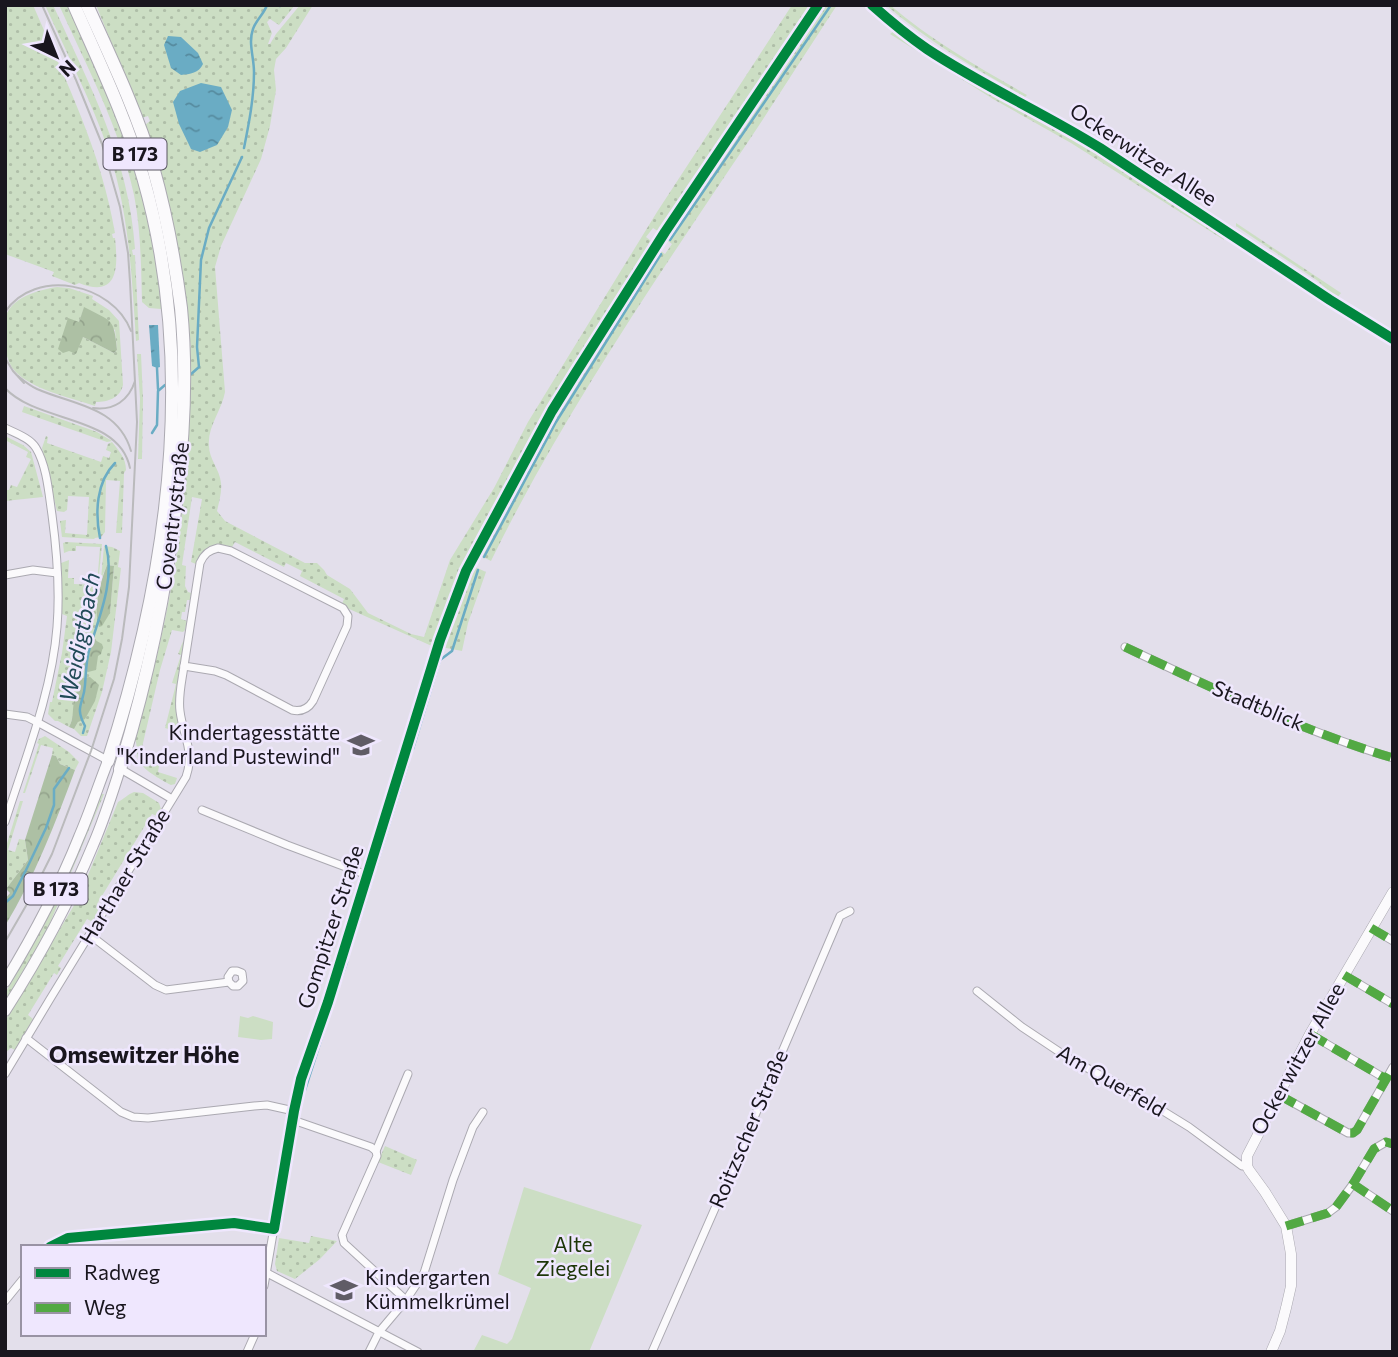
<svg xmlns="http://www.w3.org/2000/svg" width="1398" height="1357" viewBox="0 0 1398 1357" font-family="Commissioner,sans-serif">
<style>
.grass{fill:url(#grass-dots);fill-rule:evenodd}
.forest{fill:url(#forest-crowns)}
.garden{fill:#ccdec4}
.water{fill:url(#water-ripples)}
.lines{fill:none;stroke-linecap:round;stroke-linejoin:round}
.stream{stroke:#6aacc4;stroke-width:2.5}
.street-casing{stroke:#aba9b1;stroke-width:9}
.secondary-casing{stroke:#aba9b1;stroke-width:11}
.primary-casing{stroke:#aba9b1;stroke-width:12}
.highway-casing{stroke:#aba9b1;stroke-width:14}
.street{stroke:#fbfafc;stroke-width:7}
.secondary{stroke:#fbfafc;stroke-width:10}
.primary{stroke:#fbfafc;stroke-width:10}
.highway{stroke:#fbfafc;stroke-width:12}
.tram{stroke:#bababc;stroke-width:2}
.quiet{stroke:#52a943;stroke-width:9;stroke-dasharray:18 9;stroke-linecap:butt}
.cycleway-casing{stroke:#efe7fe;stroke-width:15}
.cycleway{stroke:#00873e;stroke-width:10}
.labels{text-anchor:middle;stroke-width:5;stroke-linejoin:round;paint-order:stroke}
.shield{fill:#efe7fe;stroke:#595561;stroke-width:2}
.shield-label{font-size:19px;font-weight:bold;fill:#19161e}
.street-label{font-size:21px;fill:#19161e;stroke:#efe7fe}
.poi-label{font-size:21px;fill:#19161e;stroke:#efe7fe;text-anchor:end}
.park-label{font-size:21px;fill:#1d3608;stroke:#efe7fe}
.water-label{font-size:23px;font-style:italic;fill:#214a57;stroke:#efe7fe}
.neighbourhood-label{font-size:23px;font-weight:bold;fill:#19161e;stroke:#efe7fe}
</style>
<defs>
<pattern id="grass-dots" width="8" height="8" patternUnits="userSpaceOnUse" patternTransform="scale(1.75)"><rect width="8" height="8" fill="#ccdec4"/><path d="M2 2h.1M6 6h.1" fill="none" stroke="#afbea8" stroke-width="1.8" stroke-linecap="round"/></pattern>
<pattern id="forest-crowns" width="20" height="18" patternUnits="userSpaceOnUse" patternTransform="scale(1.75)"><rect width="20" height="18" fill="#adc0a4"/><path d="M2 6a3 3 0 1 1 6 0M12 15a3 3 0 1 1 6 0" fill="none" stroke="#94a48d"/></pattern>
<pattern id="water-ripples" width="26" height="14" patternUnits="userSpaceOnUse" patternTransform="scale(1.75)"><rect width="26" height="14" fill="#6aacc4"/><path d="M2 4q2-2 4 0t4 0M15 11q2-2 4 0t4 0" fill="none" stroke="#568b9f"/></pattern>
</defs>
<rect width="100%" height="100%" fill="#e3dfeb"/>
<g class="grass">
<path d="M5,5h28c33,77 68,145 82,228l-3,1 1,4h2c3,28 4,61 -36,45l-4,2 -23,-9 2,-4 -49,-18z"/>
<path d="M45,5h8c37,81 76,153 82,244l-3,1 1,5h2l4,85 -3,1c-4,-64 -7,-128 -27,-189 -17,-50 -42,-98 -64,-147z"/>
<path d="M59,5h10l54,126 28,92 12,84 -2,2 -12,-1 -7,-6c-1,-35 -1,-72 -8,-107 -14,-67 -47,-128 -75,-190z"/>
<path d="M96,5h199l-16,20 -9,-6 -3,3 5,11 -4,11h2l6,-10 24,-29h13l-27,43 -10,11 -2,11 2,20 -6,36 -9,33 -40,87 -6,21 10,125c-3,18 -18,35 -16,54 0,13 11,24 12,37 1,9 -2,19 -4,28l8,10 80,42h12l7,7 3,5 23,14 18,24 43,21 13,3 26,-77 44,-72 34,-66 129,-210 135,-207h23l-154,228 -8,-5 -7,9 9,7 -105,166 -81,143 -7,15 -28,79 -87,-39 -5,-4 2,-5 -44,-23 2,-5 -16,-8 -2,4 -49,-25 -3,5c-17,-5 -30,-1 -36,17l-5,-2 11,-63 -10,-2 -10,68 4,1 -1,20 3,6 3,1 -1,7h-3l-2,12h-3l-1,7 6,2 -2,9 -2,2 -11,-2 -12,40 -20,86 20,4 -2,12 19,6 -2,6 -4,1c-8,-4 -28,-15 -32,-24 -3,-7 -1,-14 -4,-22 23,-80 42,-163 49,-246 4,-48 3,-97 3,-145l4,-1 -2,-11h-3l-41,-211 5,-4 -2,-5 -6,2z"/>
<path d="M821,5h16c-36,55 -71,111 -108,165 -85,127 -171,254 -238,391l-14,-7 78,-142 103,-163 7,5 7,-10 -7,-5 152,-227 2,2 2,-3 -2,-3z"/>
<path d="M886,5h4c42,36 90,63 137,90l-2,2c-48,-28 -97,-55 -139,-92z"/>
<path d="M894,31l180,106 150,97v6l-153,-97 -78,-44 -103,-65z"/>
<path d="M1236,223l105,70 -4,5 -4,-2 -15,-15 -82,-55z"/>
<path d="M57,287l12,1 24,8 -1,3 17,11 10,11 4,64c-3,13 -15,17 -27,17l-1,4c-23,-8 -57,-15 -76,-31 -10,-8 -14,-21 -14,-34 0,-7 -1,-14 0,-21 4,-23 34,-30 52,-33zM84,308l31,22 2,20 -3,3 -31,-16 -14,14z"/>
<path d="M137,354h4l2,45 -1,60h-4l2,-60z"/>
<path d="M24,406l73,26 15,9 -5,1 -85,-30z"/>
<path d="M5,436l18,9 8,7 12,45 -38,4v-11h4l2,-5 6,2 14,-28 -5,-2 2,-5 -23,-12z"/>
<path d="M46,436l2,1 -1,6 54,19 2,-6 6,2 2,-6 -5,-2 2,-6 4,-2c7,9 14,16 14,28l-2,3 -2,60h-6l4,-52 -14,-1 -1,52 -4,5 -6,1 -1,1 -32,-2 -2,-16 6,-1 -1,13 22,2 2,-38 -21,-1 -1,14 -3,2 -7,-1 -15,-63z"/>
<path d="M66,542l36,2 -4,41 3,1 -1,7 10,20 4,-47 -7,-1 -6,14 3,-33 8,1 8,4 -2,16 3,1 -10,84 -9,40 -15,44h-6l-7,-7 4,-7v-30c-5,12 -3,24 -9,35l-11,-6h-3l-7,-7 2,-12h2l10,-49 5,-37 -5,-2 -1,-51 8,-3 -1,18h6v6l23,1 3,-38 -24,-1v5h-7l-5,2 -1,-10z"/>
<path d="M471,565l15,7 -18,51 -6,28 -21,-4z"/>
<path d="M184,639c-4,30 -11,59 -5,89l-3,3 -11,-3 11,-44 -4,-1 9,-28 -3,-1z"/>
<path d="M45,736l24,16 10,10 -4,8 -15,-6 -4,-8 -4,-1 1,-7 -12,-3 -16,48h-2l16,-49 -2,-1 2,-4z"/>
<path d="M134,792l9,1 16,10 2,6 -4,7 -5,-2 -55,90 4,4 -8,14 -6,-3 -29,47 3,2 -4,7 -3,-2 -26,42 5,4 -18,31 -4,-2 -6,5v-9l2,-3 -2,-1v-19l74,-124 39,-95c6,-3 10,-8 16,-10z"/>
<path d="M101,794h3l-57,136 -42,73v-10l21,-36 32,-62z"/>
<path d="M20,801h3l-15,49 7,2 4,-13 6,1 3,20 -22,29 -1,-39z"/>
<path d="M385,1146l32,14 -6,15 -33,-13z"/>
<path d="M311,1236l26,5 -17,18 -25,20 -18,-8 -2,-7 4,-26 30,5z"/>
</g>
<g class="forest">
<path d="M84,307c28,15 30,10 33,43l-3,3 -31,-16 -7,17 -7,-3 -6,2 -5,-4 10,-31 11,4z"/>
<path d="M107,565l7,1 -4,47 -8,13 -3,1c-6,-18 1,-44 8,-62z"/>
<path d="M95,640l7,4 1,3 -2,7 -3,2 -2,14 -8,2 -7,-5 9,-26z"/>
<path d="M90,677l9,8 -4,16 -10,18 -7,3 -4,7 -5,-2c5,-9 3,-15 5,-25 2,-8 4,-16 7,-24z"/>
<path d="M52,755l4,1 4,8 15,6c-20,54 -40,106 -70,156v-27l5,-6 -4,-4 22,-29 -3,-20z"/>
</g>
<g class="garden">
<path d="M240,1016l8,2 5,-2 20,6 -1,17 -11,1 -23,-3z"/>
<path d="M524,1187l118,38 -53,127h-116l9,-17 25,9 5,-5 19,-51 -33,-14z"/>
</g>
<g class="water">
<path d="M168,36l13,1 17,16 5,11c-4,9 -13,10 -22,11l-10,-7 -7,-23z"/>
<path d="M201,83l20,4 11,23 -4,17 -11,18 -17,7 -9,-3 -12,-25 -6,-22 7,-11z"/>
<path d="M149,325h9l2,42 -3,1 -5,-2z"/>
</g>
<g class="lines">
<g class="stream">
<path d="M275,5l5,1 1,-1"/>
<path d="M244,148c5,-25 10,-50 10,-76 0,-15 -6,-29 -1,-43 3,-9 11,-15 14,-24"/>
<path d="M670,240l161,-235"/>
<path d="M157,368l1,21"/>
<path d="M190,375l9,-8 -2,-20 4,-87 8,-32 33,-71"/>
<path d="M152,433l5,-8 1,-34 7,-6"/>
<path d="M100,538c-5,-25 -4,-56 15,-75"/>
<path d="M484,557l72,-135 105,-168"/>
<path d="M83,733l2,-7c-11,-20 -1,-22 0,-41 1,-13 1,-26 5,-38 10,-32 25,-68 16,-101"/>
<path d="M413,749l27,-89 12,-9 26,-81"/>
<path d="M376,867l32,-103"/>
<path d="M5,903l8,-7 14,-28 19,-40 8,-23v-16l15,-21"/>
<path d="M362,912l12,-39"/>
<path d="M348,956l12,-38"/>
<path d="M334,1000l13,-38"/>
<path d="M305,1090l27,-84"/>
</g>
<g class="street-casing">
<g id="street">
<path d="M5,428c10,5 25,10 31,20 11,18 13,47 16,67 5,37 8,75 5,112 -5,65 -32,132 -52,195"/>
<path d="M218,548l13,3 112,57 5,8 -1,10 -34,75c-5,8 -12,11 -21,9l-66,-35 -11,-4 -31,-5 16,-103c4,-9 9,-13 18,-15z"/>
<path d="M5,575l28,-5 24,3"/>
<path d="M1125,647c87,41 175,83 268,111"/>
<path d="M5,714l22,3 10,5 72,39"/>
<path d="M119,768l53,31"/>
<path d="M202,810l85,35 80,30"/>
<path d="M1371,928l22,13"/>
<path d="M90,935l65,50 11,5 63,-8 4,4h5l5,-5 -1,-8 -5,-2h-5l-4,6 1,5"/>
<path d="M1344,975l49,29"/>
<path d="M977,991l45,36 48,32 59,31 60,37 53,39h5"/>
<path d="M1310,1034l76,45"/>
<path d="M26,1038l95,74 12,5 15,1 106,-12 13,-1 27,6"/>
<path d="M5,1074l45,-75 136,-222c9,-26 -3,-41 -6,-66 -2,-15 2,-30 4,-45"/>
<path d="M1279,1095l69,38h5l4,-3 36,-63"/>
<path d="M293,1120l78,27 5,4 1,5 -35,79 2,8 62,57"/>
<path d="M376,1151l32,-77"/>
<path d="M1353,1184l21,-35 12,-7 7,2"/>
<path d="M1286,1226l42,-13 8,-6 17,-23 40,27"/>
<path d="M50,1247l18,-9 166,-15 40,6"/>
<path d="M267,1273l151,79"/>
<path d="M264,1286l30,-175 7,-32 27,-77 112,-362"/>
<path d="M5,1301l18,-22"/>
<path d="M247,1352l8,-18"/>
<path d="M369,1352l10,-20 27,-32 18,-27 29,-93 20,-53 10,-15"/>
<path d="M652,1352l78,-178 110,-258 10,-5"/>
</g>
</g>
<g class="secondary-casing">
<g id="secondary">
<path d="M872,5c18,16 36,31 55,44 56,37 117,64 173,99l230,152 63,39"/>
<path d="M1271,1352l9,-21 6,-23 5,-22v-32l-5,-28 -21,-34 -16,-22 -2,-4v-10l63,-122 83,-142"/>
</g>
</g>
<g class="primary-casing">
<g id="primary">
<path d="M5,982c28,-46 54,-95 74,-145 11,-25 19,-51 29,-76"/>
<path d="M5,1011c34,-53 64,-108 88,-166 11,-25 19,-51 27,-76"/>
</g>
</g>
<g class="highway-casing">
<g id="highway">
<path d="M74,5c25,57 52,113 69,172 55,191 25,398 -35,584"/>
<path d="M87,5c24,53 50,107 66,162 13,46 22,94 28,141 6,61 3,125 -4,186 -10,94 -29,184 -57,275"/>
</g>
</g>
<use href="#street" class="street"/>
<use href="#secondary" class="secondary"/>
<use href="#primary" class="primary"/>
<use href="#highway" class="highway"/>
<g class="tram">
<path d="M5,312c30,-45 108,-29 126,19"/>
<path d="M5,358l8,13 11,12"/>
<path d="M18,376c6,5 12,10 19,13 36,16 81,17 94,62"/>
<path d="M5,388c33,36 114,26 125,80"/>
<path d="M93,408c21,3 36,-8 42,-27"/>
<path d="M5,942l22,-38 25,-50 39,-103 23,-72 8,-40 7,-52 8,-165 -7,-140 -2,-29 -8,-46 -18,-63 -26,-64 -34,-75"/>
</g>
<g class="quiet">
<path d="M1125,647c87,41 175,83 268,111"/>
<path d="M1371,928l22,13"/>
<path d="M1344,975l49,29"/>
<path d="M1310,1034l76,45"/>
<path d="M1279,1095l69,38h5l4,-3 36,-63"/>
<path d="M1353,1184l21,-35 12,-7 7,2"/>
<path d="M1286,1226l42,-13 8,-6 17,-23 40,27"/>
</g>
<g class="cycleway-casing">
<g id="cycleway">
<path d="M872,5c18,16 36,31 55,44 56,37 117,64 173,99l230,152 63,39"/>
<path d="M50,1247l18,-9 166,-15 40,6 20,-118 7,-32 27,-77 112,-362 26,-69 86,-160 23,-37 90,-142 153,-227"/>
</g>
</g>
<use href="#cycleway" class="cycleway"/>
</g>
<defs>
<g id="school-bare" transform="scale(2.1)"><path d="M0-5L7-2L0 1L-7-2ZM-4 1L0 2.5L4 1V4Q0 6-4 4Z" fill="#605c66" stroke="#efe7fe" stroke-width="2.5" paint-order="stroke"/></g>
</defs>
<g fill-rule="evenodd">
<use href="#school-bare" x="361" y="745"/>
<use href="#school-bare" x="344" y="1290"/>
</g>
<g class="labels">
<g class="shield">
<rect x="103.5" y="138.5" width="63" height="31" rx="5"/>
<rect x="24.5" y="873.5" width="63" height="31" rx="5"/>
</g>
<g class="shield-label">
<text x="135" y="161">B 173</text>
<text x="56" y="896">B 173</text>
</g>
<g class="street-label">
<text transform="translate(1143 155) rotate(33)" y="7">Ockerwitzer Allee</text>
<text transform="translate(173 516) rotate(-83)" y="7">Coventrystraße</text>
<text transform="translate(1258 706) rotate(23)" y="7">Stadtblick</text>
<text transform="translate(125 877) rotate(-59)" y="7">Harthaer Straße</text>
<text transform="translate(331 927) rotate(-72)" y="7">Gompitzer Straße</text>
<text transform="translate(1298 1059) rotate(-61)" y="7">Ockerwitzer Allee</text>
<text transform="translate(1111 1081) rotate(30)" y="7">Am Querfeld</text>
<text transform="translate(749 1129) rotate(-67)" y="7">Roitzscher Straße</text>
</g>
<g class="poi-label">
<text x="340" y="740">Kindertagesstätte<tspan x="340" dy="24">"Kinderland Pustewind"</tspan></text>
<text x="365" y="1285" text-anchor="start">Kindergarten<tspan x="365" dy="24">Kümmelkrümel</tspan></text>
</g>
<g class="park-label">
<text x="573" y="1252">Alte<tspan x="573" dy="24">Ziegelei</tspan></text>
</g>
<g class="water-label">
<text transform="translate(80 637) rotate(-79)" y="8">Weidigtbach</text>
</g>
<g class="neighbourhood-label">
<text x="144" y="1063">Omsewitzer Höhe</text>
</g>
</g>
<rect width="1398" height="1357" fill="none" stroke="#19161e" stroke-width="14"/>
<rect x="21" y="1245" width="245" height="91" fill="#efe7fe" stroke="#9993a4" stroke-width="2"/>
<rect x="35" y="1268" width="35" height="10" fill="#00873e" stroke="#9993a4" stroke-width="2"/>
<text x="84" y="1280" font-size="21" fill="#19161e">Radweg</text>
<rect x="35" y="1303" width="35" height="10" fill="#52a943" stroke="#9993a4" stroke-width="2"/>
<text x="84" y="1315" font-size="21" fill="#19161e">Weg</text>
<g transform="translate(56 56) rotate(137)" stroke="#efe7fe" stroke-width="5" paint-order="stroke">
<path d="M0-5L12 26L0 18L-12 26Z" fill="#19161e"/>
<text y="-10" font-size="19" font-weight="bold" text-anchor="middle" fill="#19161e">N</text>
</g>
</svg>
